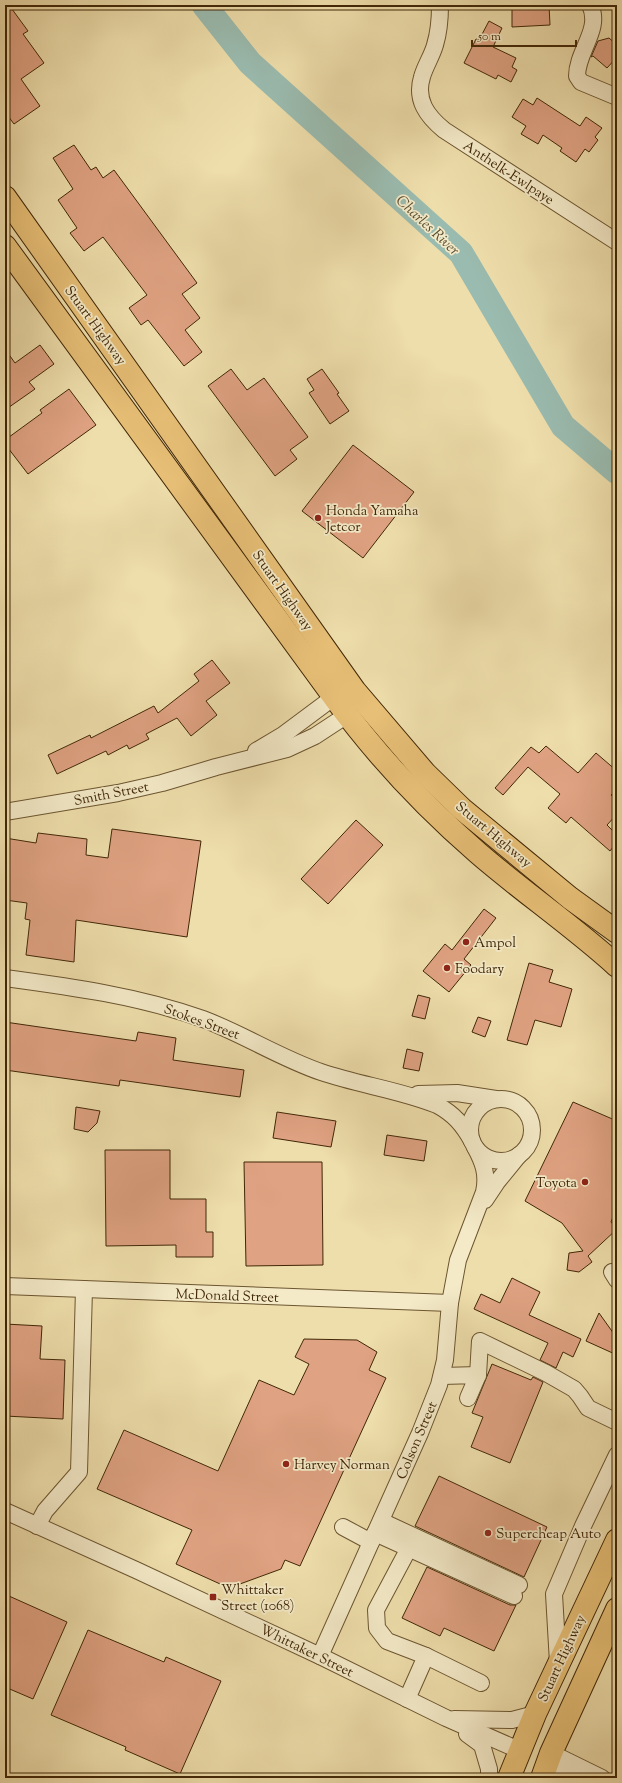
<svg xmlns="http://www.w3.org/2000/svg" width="622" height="1783" viewBox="0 0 622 1783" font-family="'Sorts Mill Goudy',serif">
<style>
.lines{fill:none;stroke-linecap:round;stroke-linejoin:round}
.river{stroke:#9abbaf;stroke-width:25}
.building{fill:#dfa282;stroke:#412707}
.minor-casing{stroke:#6c5530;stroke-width:18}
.highway-casing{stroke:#412707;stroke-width:24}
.minor{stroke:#f4eac8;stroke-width:16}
.highway{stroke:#e7bf76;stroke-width:22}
.poi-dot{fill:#8f2418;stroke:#f4eac8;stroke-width:1.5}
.labels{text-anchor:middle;stroke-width:3.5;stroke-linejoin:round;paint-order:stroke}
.street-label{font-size:14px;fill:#412707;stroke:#f4eac8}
.poi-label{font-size:14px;fill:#412707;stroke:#f4eac8;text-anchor:start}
.water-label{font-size:15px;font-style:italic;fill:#574c31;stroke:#f4eac8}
</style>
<rect width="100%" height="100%" fill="#eedeab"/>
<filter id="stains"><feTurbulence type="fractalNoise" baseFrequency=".005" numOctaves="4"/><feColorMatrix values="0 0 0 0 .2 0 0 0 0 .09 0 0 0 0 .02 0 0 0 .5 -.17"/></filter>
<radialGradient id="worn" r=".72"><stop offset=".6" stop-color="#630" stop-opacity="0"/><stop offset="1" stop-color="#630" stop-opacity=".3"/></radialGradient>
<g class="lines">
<path class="river" d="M204,5l46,58 211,190 102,173 54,46"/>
</g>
<g class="building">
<path d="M5,5h4l19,26 -5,3 21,29 -23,16 19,27 -26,18 -9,-12z"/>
<path d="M519,5h30l1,20 -38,2v-20h7z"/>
<path d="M489,21l13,7 -9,19 23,11 -4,9 5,3 -6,12 -13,-7 -2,4 -32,-16 12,-24 3,1z"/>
<path d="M609,38l8,7v12l-10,11 -14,-12 -2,1 7,-16z"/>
<path d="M537,98l43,28 6,-9 16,11 -7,9 3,3 -9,12 -4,-3 -9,13 -16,-11 2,-3 -19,-13 -5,9 -17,-10 5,-8 -14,-9 11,-18 10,6z"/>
<path d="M74,145l17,25 5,-3 7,11 11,-8 83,113 -15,11 18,24 -15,12 17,22 -18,14 -36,-46 -7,5 -12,-17 18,-13 -44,-58 -19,14 -14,-18 7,-5 -19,-28 15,-11 -20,-31z"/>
<path d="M40,345l14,19 -25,18 6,7 -30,21v-61l10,14z"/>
<path d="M231,369l16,21 17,-12 44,59 -18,13 7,9 -22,17 -67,-90z"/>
<path d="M322,369l17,24 -2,1 12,17 -19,13 -21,-31 5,-3 -7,-11z"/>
<path d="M69,389l27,36 -68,49 -23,-30v-4l37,-27 -2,-3z"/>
<path d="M353,445l61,47 -51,66 -61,-47z"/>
<path d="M212,660l18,23 -24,18 11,14 -26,21 -14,-18 -31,16 3,5 -20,10 -2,-4 -19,10 -2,-4 -49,23 -9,-19 42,-20 1,3 63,-32 4,7 41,-32 -5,-7z"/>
<path d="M546,746l32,27 18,-20 21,18v18l-6,6 6,5v14l-10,11 10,10v7l-7,9 -39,-34 -5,6 -18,-15 12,-14 -32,-27 -25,28 -8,-7 36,-41 8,6z"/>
<path d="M356,820l27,25 -55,59 -27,-25z"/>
<path d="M112,829l89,12 -14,96 -111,-17 -2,42 -48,-7 4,-35 -5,-1 2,-16 -22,-3v-62l31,5 2,-10 49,6 -1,16 22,3z"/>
<path d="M484,909l12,9 -32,41 7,6 -22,27 -26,-21 22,-27 7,6z"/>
<path d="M529,963l24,7 -4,12 23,7 -11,38 -26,-7 -8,25 -20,-5z"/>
<path d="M418,995l12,3 -5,21 -13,-3z"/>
<path d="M478,1017l13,4 -6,16 -13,-5z"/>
<path d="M5,1022l131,19 2,-9 38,6 -3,22 71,10 -4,27 -120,-17 -1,6 -114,-16z"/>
<path d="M407,1049l16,4 -4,18 -16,-3z"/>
<path d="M573,1102l44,19v86l-6,15 6,7 -29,27 4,6 -13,10 -12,-2 2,-17 14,-2 -21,-28 -37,-22z"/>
<path d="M76,1107l24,4 -3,12 -9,9 -14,-3z"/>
<path d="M277,1112l59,9 -5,26 -58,-9z"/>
<path d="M387,1135l40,6 -3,20 -40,-6z"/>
<path d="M105,1150h65v49h36v33h7v25h-37v-12l-70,1z"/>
<path d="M244,1162h78l1,103 -77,1z"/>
<path d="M512,1278l28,14 -11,23 52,24 -8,18 -10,-5 -7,16 -16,-8 8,-17 -74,-34 7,-15 19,9z"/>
<path d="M599,1313l15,21 3,11v10l-31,-14z"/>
<path d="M5,1324l37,2 -2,33 25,1 -2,59 -58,-3z"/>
<path d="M304,1339l53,1 20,12 -8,18 17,8 -86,188 -15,-6 -4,9 -52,19 -53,-24 16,-34 -95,-41 27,-59 94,41 41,-91 35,15 15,-31 -14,-7z"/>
<path d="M492,1364l39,16 2,-3 10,5 -33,81 -39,-16 12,-30 -11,-4z"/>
<path d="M439,1476l108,51 -23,50 -109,-51z"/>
<path d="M427,1567l83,38h6l-22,46 -50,-23 -4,8 -38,-18z"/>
<path d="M9,1596l58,26 -34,77 -28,-12v-82z"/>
<path d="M88,1630l76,32 2,-5 55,24 -41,93 -55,-24 1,-3 -75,-32z"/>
</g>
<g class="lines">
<g class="minor-casing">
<g id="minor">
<path d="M440,5c0,13 -1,27 -5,40 -3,11 -10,21 -13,32 -7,23 5,39 22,53l173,112"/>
<path d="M590,5c12,24 -13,46 -13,71l4,6 36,15"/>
<path d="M256,751l27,-16 51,-38"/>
<path d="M5,812l113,-19 44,-10 54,-16 71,-18 28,-13 32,-21"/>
<path d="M5,978c67,9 134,18 198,41 40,15 77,39 118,53 38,13 79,18 116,33 17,9 26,20 35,36"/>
<path d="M418,1094l39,-1 39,6"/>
<circle cx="501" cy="1130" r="31"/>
<path d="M485,1200l12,-18 22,-27"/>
<path d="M612,1272l5,8"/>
<path d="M5,1286l445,17"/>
<path d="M478,1375l2,-34 66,32 28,16 6,7 8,12 29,14"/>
<path d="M442,1376l36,-1 -10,23"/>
<path d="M5,1511l131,59 184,86 126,62 75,33"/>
<path d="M381,1521l138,64"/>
<path d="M37,1526l8,-15 34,-39 5,-183"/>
<path d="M343,1527l28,15"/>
<path d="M375,1533l139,63"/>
<path d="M409,1548l-33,62 1,18 10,13 39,15"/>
<path d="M320,1656l100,-223 19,-48 6,-25 5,-57 8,-43 26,-68c4,-18 -1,-30 -9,-45"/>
<path d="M558,1663l-4,-69 29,-68 34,-71"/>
<path d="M407,1699l19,-43 55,27"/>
<path d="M454,1719l58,1 23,-6"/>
<path d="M467,1734l15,11 7,24v9"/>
<path d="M551,1753l51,25"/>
<path d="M546,1768l22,10"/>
</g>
</g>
<g class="highway-casing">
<g id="highway">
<path d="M5,197l350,494 70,82 37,36 108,89 47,34"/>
<path d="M5,246l329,451c42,58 90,109 144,156 45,39 95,73 139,113"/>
<path d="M509,1778l26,-64 82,-174"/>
<path d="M542,1778l9,-25 66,-144"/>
</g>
</g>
<use href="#minor" class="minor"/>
<use href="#highway" class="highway"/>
</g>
<g class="poi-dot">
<circle cx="318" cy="518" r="4"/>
<circle cx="466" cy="942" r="4"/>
<circle cx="447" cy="968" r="4"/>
<circle cx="585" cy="1182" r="4"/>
<circle cx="286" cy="1464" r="4"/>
<circle cx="488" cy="1533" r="4"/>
<rect x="209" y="1593" width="8" height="8" rx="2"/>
</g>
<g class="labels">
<g class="street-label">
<text transform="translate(509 172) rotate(33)" y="5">Anthelk-Ewlpaye</text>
<text transform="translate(96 325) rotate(54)" y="5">Stuart Highway</text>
<text transform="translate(283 590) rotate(55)" y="5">Stuart Highway</text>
<text transform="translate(111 793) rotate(-11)" y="5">Smith Street</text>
<text transform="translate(494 834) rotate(40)" y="5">Stuart Highway</text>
<text transform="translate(202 1021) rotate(20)" y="5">Stokes Street</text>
<text transform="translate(227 1295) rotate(2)" y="5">McDonald Street</text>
<text transform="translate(416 1440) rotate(-67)" y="5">Colson Street</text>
<text transform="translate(307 1650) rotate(26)" y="5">Whittaker Street</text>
<text transform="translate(561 1658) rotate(-65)" y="5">Stuart Highway</text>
</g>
<g class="poi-label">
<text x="326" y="515">Honda Yamaha<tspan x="326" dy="16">Jetcor</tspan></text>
<text x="474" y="947">Ampol</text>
<text x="455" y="973">Foodary</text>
<text x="577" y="1187" text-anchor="end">Toyota</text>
<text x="294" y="1469">Harvey Norman</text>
<text x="496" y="1538">Supercheap Auto</text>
<text x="221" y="1594">Whittaker<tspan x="221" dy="16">Street (1068)</tspan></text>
</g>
<g class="water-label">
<text transform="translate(428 225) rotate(43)" y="5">Charles River</text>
</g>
</g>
<rect width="622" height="1783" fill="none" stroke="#eedeab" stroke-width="20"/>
<rect x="6" y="6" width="610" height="1771" fill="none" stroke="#412707" stroke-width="2"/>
<rect x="10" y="10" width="602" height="1763" fill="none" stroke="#412707"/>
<path d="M472 40v6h104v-6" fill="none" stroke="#412707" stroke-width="2"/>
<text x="478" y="40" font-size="12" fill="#412707" stroke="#f4eac8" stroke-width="3" paint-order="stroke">50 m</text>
<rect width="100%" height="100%" filter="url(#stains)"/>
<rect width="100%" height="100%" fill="url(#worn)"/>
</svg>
